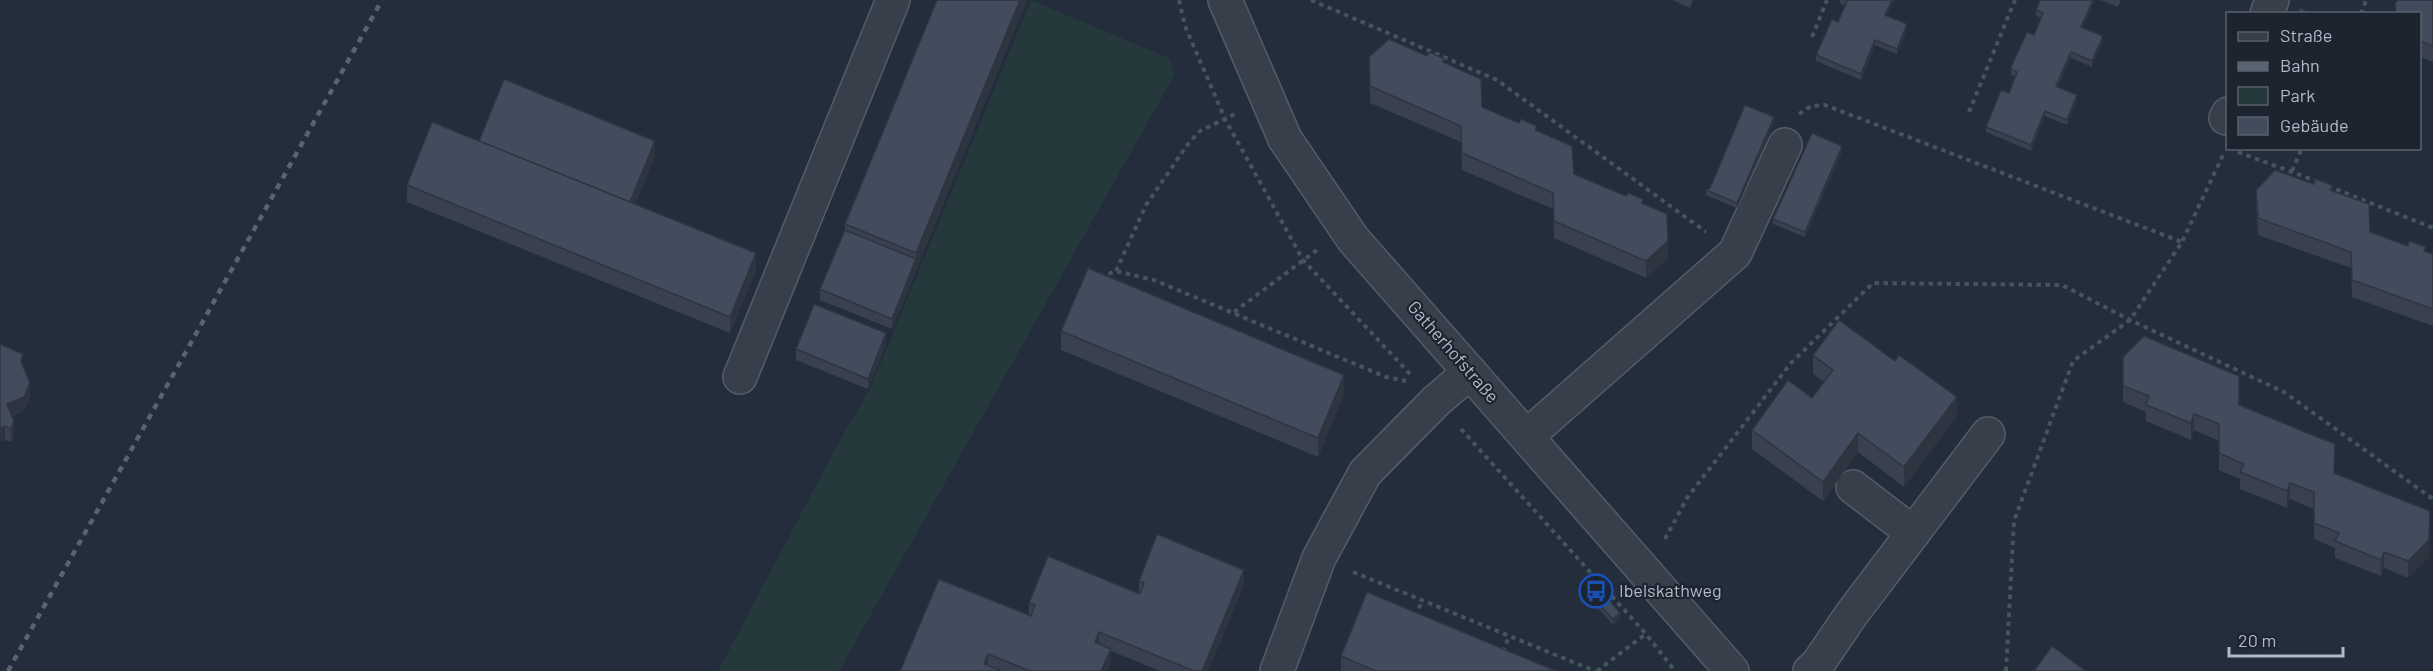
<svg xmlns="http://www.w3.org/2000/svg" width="2433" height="671" viewBox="0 0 2433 671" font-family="Barlow,sans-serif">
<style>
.green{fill:#25393c}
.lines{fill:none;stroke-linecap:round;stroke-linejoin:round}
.minor-casing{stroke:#555c69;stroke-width:36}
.path{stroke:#435659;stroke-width:4;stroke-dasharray:4.5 4.5;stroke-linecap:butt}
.minor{stroke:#373f4b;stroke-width:33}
.rail{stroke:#596372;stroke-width:4.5;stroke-dasharray:6 6;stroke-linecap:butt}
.wall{fill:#394150}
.shaded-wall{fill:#2e3541}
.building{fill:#424c5d;stroke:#2e3541;stroke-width:1.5}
.labels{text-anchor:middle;stroke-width:4.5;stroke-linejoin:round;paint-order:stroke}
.street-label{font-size:18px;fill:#b2b9c7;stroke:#1c2430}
.poi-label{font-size:18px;fill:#b2b9c7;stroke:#1c2430;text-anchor:start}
</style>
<rect width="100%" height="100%" fill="#232d3b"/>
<path class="green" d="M1031,0l138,58 6,16 -336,597h-121l129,-244 22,-36z"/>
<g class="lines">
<g class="minor-casing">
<g id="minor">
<path d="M1225,0l60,139 68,100 379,432"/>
<path d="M2267,14l5,-14"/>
<path d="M2226,118l2,-4"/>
<path d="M740,377l153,-377"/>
<path d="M1527,436l208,-183 50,-108"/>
<path d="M1853,487l60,46"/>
<path d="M1277,671l42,-113 46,-85 71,-72 34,-29"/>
<path d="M1810,671l7,-6 34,-50 137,-181"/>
</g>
</g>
<g class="path">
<path d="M1179,0l6,26 40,93 78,141 108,115"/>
<path d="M1311,0l186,80 209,152"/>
<path d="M2361,14l5,-14"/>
<path d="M1812,37l15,-37"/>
<path d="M1969,112l46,-112"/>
<path d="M1799,114l12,-8 14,-1 357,137"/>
<path d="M2238,152l81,30"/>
<path d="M2292,171l10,-23"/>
<path d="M2328,186l105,42"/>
<path d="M1116,271l30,-66 42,-61 12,-13 35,-17"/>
<path d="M1100,277l16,-6 38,9 232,97 20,4"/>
<path d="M1234,312l83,-62"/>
<path d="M1461,429l185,205 29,37"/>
<path d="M1665,539l22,-41 104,-135 82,-80 189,2 68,35 154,72 149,107"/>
<path d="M1353,572l242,99"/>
<path d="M1414,616l9,-15"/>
<path d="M1503,652l6,-16"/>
<path d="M1597,671l50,-38"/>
<path d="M2006,671l8,-150 59,-160 57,-41 52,-78 41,-87"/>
</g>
<use href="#minor" class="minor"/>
<path class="rail" d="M8,671l374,-671"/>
</g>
<g class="wall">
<path d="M937,0h90l-135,329 -72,-29v-11l25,-59v-6z"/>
<path d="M1672,0h21l-3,8z"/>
<path d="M1840,0h54l-7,15 20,14 -10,25 -22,-9 -14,35 -45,-19v-6l22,-33 7,-16 -5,-3z"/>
<path d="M2100,0h21l-3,7z"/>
<path d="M2433,0v62l-13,-5v-43h-25v-11z"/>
<path d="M2036,10l47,18 20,13 -11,26 -21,-9 -13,29 19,13 -10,25 -22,-9 -14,35 -45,-19v-5l23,-34 6,-16 -4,-2v-6l23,-34 7,-17 -5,-2z"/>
<path d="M1369,57l76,6 37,44 55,24 37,43 69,30 25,54 -22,20 -92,-40 -1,-29 -91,-39 -1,-28 -91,-39z"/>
<path d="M1774,122l-37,86 -31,-13v-5l4,-2z"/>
<path d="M479,141l176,14 -20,49 121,66 -26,63 -323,-131v-17z"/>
<path d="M1842,152l-37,85 -32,-13v-5z"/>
<path d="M2256,190h76l38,42 63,22v72l-81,-29 -1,-29 -93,-33 -2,-29z"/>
<path d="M1061,331l283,63 -26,63 -257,-107z"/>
<path d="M0,344l23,23 7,30 -6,14 -12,5 2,19 -3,7 -6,-2 -5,1v11z"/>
<path d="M886,344l-18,45 -72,-29v-11z"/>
<path d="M1813,355l144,61 -53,71 -46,-35 -35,49 -71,-52v-19l60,-32 12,-16 -11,-8z"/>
<path d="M2123,357l116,48 96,68 94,84 -21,21 -24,-10 -3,8 -46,-18v-10l-21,-9v-30l-24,-10 -3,9 -47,-19v-10l-21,-9v-29l-25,-11 -3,10 -45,-19v-9l-23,-10z"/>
<path d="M1139,581l105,3 -36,87h-48l-49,-20v12l-4,8h-207l129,-55v-13l110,-10z"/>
<path d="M1598,603l22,15 -7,7 -15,-17z"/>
<path d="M1341,656l215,15h-215z"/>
</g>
<g class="shaded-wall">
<path d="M1020,0h7l-135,329v-10l24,-60v-6z"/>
<path d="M1892,0h2l-9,20v-5z"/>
<path d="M2093,0h2l-14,32v-5z"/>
<path d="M1907,24v5l-10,25v-5z"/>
<path d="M2103,36v5l-11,26v-6z"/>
<path d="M1875,40v5l-14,35v-6z"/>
<path d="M2071,52v6l-15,33v-5z"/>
<path d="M2077,95v5l-10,25v-5z"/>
<path d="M2045,111v5l-14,35v-6z"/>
<path d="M1774,117v5l-37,86v-5z"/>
<path d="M655,141v14l-26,64v-14z"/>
<path d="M1842,146v6l-37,85v-5z"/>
<path d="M1668,241v17l-22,20v-17z"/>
<path d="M756,253v17l-26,63v-16z"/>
<path d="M886,333v11l-18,45v-10z"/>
<path d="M23,354v14l-2,-7z"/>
<path d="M1344,375v19l-26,63v-19z"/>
<path d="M30,383v14l-6,14 -17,7v-14z"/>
<path d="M1957,397v19l-53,71v-20z"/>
<path d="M2194,414v16l-3,10v-17z"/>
<path d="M14,421v14l-3,7v-13z"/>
<path d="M5,426v14l-5,1v11v-24z"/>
<path d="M1858,433v19l-35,49v-19z"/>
<path d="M2290,483v16l-3,9v-17z"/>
<path d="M2430,528l-1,29 -21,21v-17z"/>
<path d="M2384,552v16l-3,8v-16z"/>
<path d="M1244,570v14l-36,87h-6z"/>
<path d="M1620,613v5l-7,7v-6z"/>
<path d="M1099,632v14l-4,-4z"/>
<path d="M1111,649v14l-4,8h-6z"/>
<path d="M988,654v14l-4,-4z"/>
</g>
<g class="building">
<path d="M937,0h83l-104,253 -71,-29z"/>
<path d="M1845,0h47l-7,15 22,9 -10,25 -22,-9 -14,34 -45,-19 16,-36 6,3 9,-21z"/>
<path d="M2040,0h53l-12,27 22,9 -11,25 -21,-9 -15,34 21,9 -10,25 -22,-9 -14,34 -45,-18 15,-37 8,3 8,-21 -6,-3v-2l16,-35 7,3 9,-22 -7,-3z"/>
<path d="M2398,0h35v46l-13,-5v-27h-24l-1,-11z"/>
<path d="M2300,8l12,6h-15z"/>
<path d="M1389,39l38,17 2,-4 16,7 -2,3 38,17 1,28 37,16 2,-4 16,7 -2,4 37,16 2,28 52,22 2,-3 15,6 -1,4 25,11 1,27 -22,20 -92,-40 -1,-28 -91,-40 -1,-27 -91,-40 -1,-29z"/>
<path d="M504,79l151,62 -25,61 -151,-61z"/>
<path d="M1745,105l29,12 -37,86 -31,-13 4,-2z"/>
<path d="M432,122l324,131 -26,64 -323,-132z"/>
<path d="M1812,133l30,13 -37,86 -32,-13z"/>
<path d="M2275,170l39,14 2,-5 16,6 -2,5 39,14 1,28 38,14 1,-5 17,6 -2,4 9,3v55l-81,-29 -1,-28 -93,-34 -2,-28z"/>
<path d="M845,230l71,29 -24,60 -72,-30z"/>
<path d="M1088,268l256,107 -26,63 -257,-107z"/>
<path d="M814,304l72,29 -18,46 -72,-30z"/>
<path d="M1839,320l56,41 4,-6 58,42 -53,70 -46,-34 -35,49 -71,-52 36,-50 24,18 21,-28 -20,-15z"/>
<path d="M2144,336l95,40v29l96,39 -1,29 96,38 -1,29 -21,21 -24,-9 -3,8 -46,-19 4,-8 -25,-10v-31l-24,-9 -3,8 -47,-19 4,-8 -25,-11v-29l-25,-10 -3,9 -45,-18 3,-9 -26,-10v-29z"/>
<path d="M0,344l23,10 -2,7 9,22 -6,14 -17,7 7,17 -3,8 -6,-3 -5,2z"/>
<path d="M1157,534l87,36 -42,101h-8l-95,-39 -4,10 16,7 -10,22h-71l-42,-17 -4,10 18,7h-102l39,-92 92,37 4,-11 -6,-2 19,-47 92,38 4,-11 -5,-2z"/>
<path d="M1367,592l189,79h-180l-35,-15z"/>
<path d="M1606,596l14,17 -7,6 -15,-16z"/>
<path d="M2052,646l34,25h-52z"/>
</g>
<defs>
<g id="bus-ring" transform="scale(1.725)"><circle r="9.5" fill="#1c2430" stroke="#1a4fb4" stroke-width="1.5"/><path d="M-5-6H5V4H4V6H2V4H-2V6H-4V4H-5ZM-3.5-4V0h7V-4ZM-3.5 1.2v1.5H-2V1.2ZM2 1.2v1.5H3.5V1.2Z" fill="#1a4fb4"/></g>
</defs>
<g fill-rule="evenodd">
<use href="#bus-ring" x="1596" y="591"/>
</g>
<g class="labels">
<g class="street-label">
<text transform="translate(1453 352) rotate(49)" y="6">Gatherhofstraße</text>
</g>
<g class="poi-label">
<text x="1619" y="597">Ibelskathweg</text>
</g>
</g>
<rect x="2226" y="12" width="195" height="138" fill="#1c2430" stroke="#58606c" stroke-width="1.5"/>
<rect x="2238" y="32" width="30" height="9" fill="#373f4b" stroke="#58606c" stroke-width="1.5"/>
<text x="2280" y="42" font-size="18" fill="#b2b9c7">Straße</text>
<rect x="2238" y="62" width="30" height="9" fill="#596372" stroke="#58606c" stroke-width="1.5"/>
<text x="2280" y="72" font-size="18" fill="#b2b9c7">Bahn</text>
<rect x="2238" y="87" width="30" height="18" fill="#25393c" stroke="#58606c" stroke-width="1.5"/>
<text x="2280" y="102" font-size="18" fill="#b2b9c7">Park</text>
<rect x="2238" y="117" width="30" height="18" fill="#424c5d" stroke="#58606c" stroke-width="1.5"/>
<text x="2280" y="132" font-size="18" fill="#b2b9c7">Gebäude</text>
<path d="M2229 647v9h114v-9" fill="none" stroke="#b2b9c7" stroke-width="3"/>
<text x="2238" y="647" font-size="18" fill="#b2b9c7" stroke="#1c2430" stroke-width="4.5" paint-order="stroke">20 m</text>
</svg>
